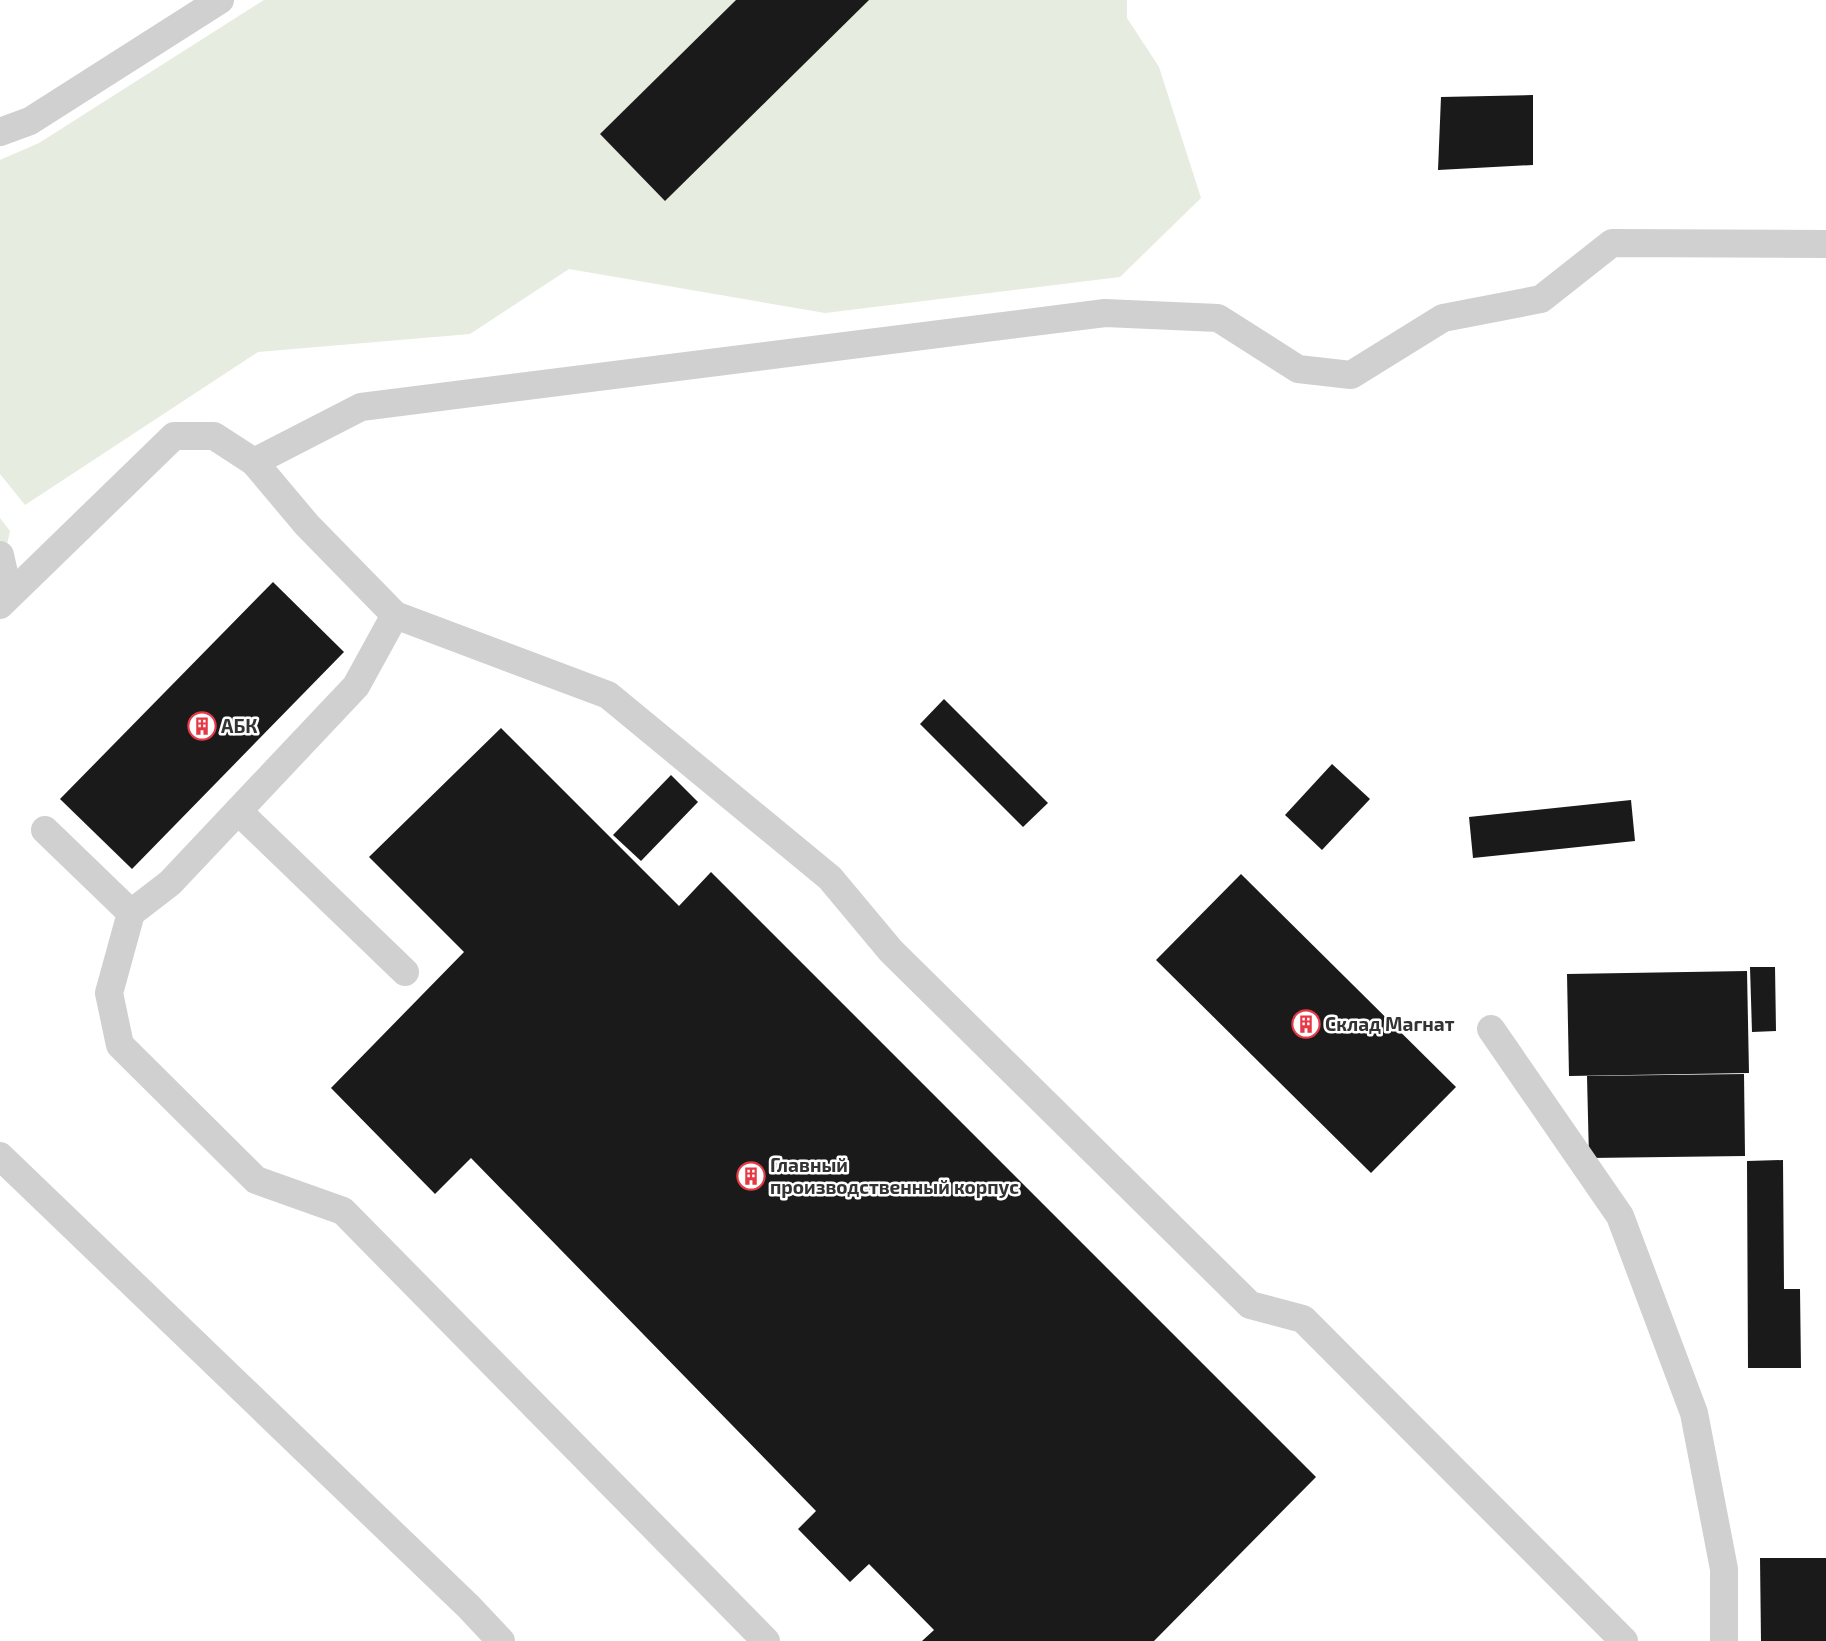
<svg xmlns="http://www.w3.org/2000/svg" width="1826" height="1641" viewBox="0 0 1826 1641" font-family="'Exo 2',sans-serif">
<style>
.green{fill:#e6ecdf}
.building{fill:#1a1a1a}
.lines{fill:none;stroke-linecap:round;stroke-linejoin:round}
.minor{stroke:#d0d0d0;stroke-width:28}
.labels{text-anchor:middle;stroke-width:5;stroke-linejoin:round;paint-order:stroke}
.poi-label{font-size:19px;font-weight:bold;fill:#333;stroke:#fff;text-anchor:start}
</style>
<rect width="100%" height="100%" fill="#fff"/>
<g class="green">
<path d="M264,0h863v18l32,49 42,131 -81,79 -295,36 -256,-44 -99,65 -212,18 -233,153 -25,-31v-314l39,-17z"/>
<path d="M0,518l10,13 -10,45z"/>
</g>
<g class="building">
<path d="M736,0h133l-204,201 -65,-67z"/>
<path d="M1533,95v70l-95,5 3,-73z"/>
<path d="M273,582l71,70 -212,217 -72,-70z"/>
<path d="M944,699l104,104 -25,24 -103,-103z"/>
<path d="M501,728l178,178 32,-34 605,605 -162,164h-232l12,-11 -65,-66 -19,18 -52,-53 18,-18 -345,-353 -36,36 -104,-106 133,-136 -95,-95z"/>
<path d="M1332,764l38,35 -48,51 -37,-35z"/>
<path d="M671,775l27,27 -57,59 -28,-26z"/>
<path d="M1631,800l4,41 -162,17 -4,-41z"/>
<path d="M1241,874l215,213 -85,86 -215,-213z"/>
<path d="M1750,967h25l1,64 -24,1z"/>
<path d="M1747,971l2,102 -180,3 -2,-102z"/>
<path d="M1744,1074l1,82 -156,2 -2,-82z"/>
<path d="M1783,1160l1,129h16l1,79h-53l-1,-207z"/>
<path d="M1760,1558h66v83h-65z"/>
</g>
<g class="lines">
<g class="minor">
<path d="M0,132l30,-11 190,-121"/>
<path d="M254,462l107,-55 744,-94 113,5 80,51 53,6 92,-57 98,-19 71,-56 214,1"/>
<path d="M0,555l9,40"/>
<path d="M0,605l174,-169h40l40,26 53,63 88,90 213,80 222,183 61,73 359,354 53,14 321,322"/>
<path d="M238,811l167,161"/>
<path d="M45,830l86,83 -22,80 11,52 136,135 87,31 423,430"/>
<path d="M131,913l39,-30 186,-197 39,-71"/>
<path d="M1491,1029l129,187 74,197 30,156v72"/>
<path d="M0,1156l469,451 32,34"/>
</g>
</g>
<defs>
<g id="building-ring" transform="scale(1.4375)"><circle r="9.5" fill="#fff" stroke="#e63946" stroke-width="1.5"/><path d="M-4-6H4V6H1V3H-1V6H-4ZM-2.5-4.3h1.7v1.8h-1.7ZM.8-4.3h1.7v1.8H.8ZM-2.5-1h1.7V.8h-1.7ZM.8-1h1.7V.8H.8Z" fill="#e63946"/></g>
</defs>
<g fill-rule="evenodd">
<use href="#building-ring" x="202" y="726"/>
<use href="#building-ring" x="1306" y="1024"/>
<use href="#building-ring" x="751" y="1176"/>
</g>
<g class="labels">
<g class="poi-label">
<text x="221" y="733">АБК</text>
<text x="1325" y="1031">Склад Магнат</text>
<text x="770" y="1172">Главный<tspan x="770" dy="22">производственный корпус</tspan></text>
</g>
</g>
</svg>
